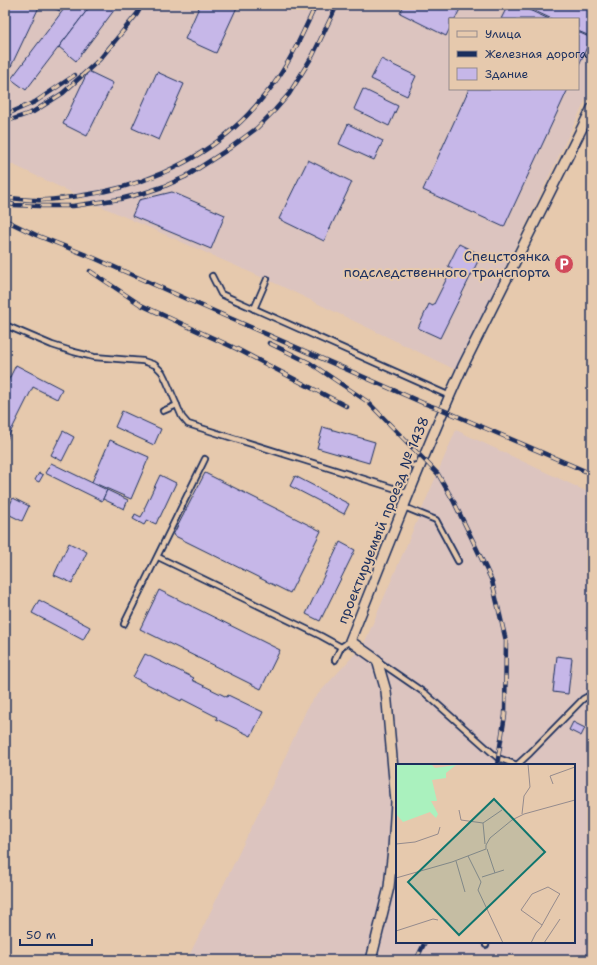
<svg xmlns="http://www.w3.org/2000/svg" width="597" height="965" viewBox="0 0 597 965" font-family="'Shantell Sans',sans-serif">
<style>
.built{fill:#dcc4bf;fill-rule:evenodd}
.building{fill:#c6b7e8;stroke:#1b2f5e}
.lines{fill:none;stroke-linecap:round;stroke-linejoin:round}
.service-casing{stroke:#1b2f5e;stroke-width:8}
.minor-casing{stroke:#1b2f5e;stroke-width:12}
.service{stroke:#e6c9ad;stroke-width:4.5}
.minor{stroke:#e6c9ad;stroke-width:9}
.rail-casing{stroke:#1b2f5e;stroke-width:4.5}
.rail{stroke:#e6c9ad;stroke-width:3;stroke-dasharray:9;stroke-linecap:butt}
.labels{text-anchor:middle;stroke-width:4;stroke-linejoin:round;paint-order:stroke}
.poi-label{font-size:14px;fill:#1b2f5e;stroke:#e6c9ad;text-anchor:end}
.street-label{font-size:14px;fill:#1b2f5e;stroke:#e6c9ad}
.inset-road{fill:none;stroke:#958b8d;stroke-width:1}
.view{fill:#0f766e;fill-opacity:0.15;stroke:#0f766e;stroke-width:2}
.inset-edge{fill:none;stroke:#1b2f5e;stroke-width:2}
</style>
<rect width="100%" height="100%" fill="#e6c9ad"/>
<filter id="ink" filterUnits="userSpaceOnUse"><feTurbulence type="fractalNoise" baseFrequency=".025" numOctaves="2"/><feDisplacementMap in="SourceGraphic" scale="8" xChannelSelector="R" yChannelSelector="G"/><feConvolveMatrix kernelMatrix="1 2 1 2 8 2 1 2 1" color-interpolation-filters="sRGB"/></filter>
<g filter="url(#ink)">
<g class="built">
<path d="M5,5h587v82l-136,283 -177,-85 -181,-80 -93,-44zM450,19h128v70h-128z"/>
<path d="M456,430l136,64v466h-405l89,-183 33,-73 55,-60zM397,765h177v177h-177z"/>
</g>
<g class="building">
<path d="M5,5h35l-35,74z"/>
<path d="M47,5h16l-3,6z"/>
<path d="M67,5h24l-65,85 -15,-11z"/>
<path d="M91,5h27l-42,56 -17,-14z"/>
<path d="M200,5h38l-22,48 -31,-14z"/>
<path d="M404,5h58l-7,14h-5v9l-4,8 -46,-23z"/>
<path d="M508,5h10l31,14h-48z"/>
<path d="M522,5h70v32l-14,-6v-12h-26z"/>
<path d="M578,32l13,6 -13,29z"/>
<path d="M381,59l35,17 -9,20 -36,-17z"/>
<path d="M88,71l25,12 -26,53 -24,-12z"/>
<path d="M157,72l27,12 -25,56 -27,-12z"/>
<path d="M363,89l35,17 -9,20 -35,-17z"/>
<path d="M469,89h99l-64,138 -81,-37z"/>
<path d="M348,124l35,17 -9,19 -35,-16z"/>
<path d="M308,160l44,22 -28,59 -45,-22z"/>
<path d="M172,192l53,23 -14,34 -79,-33 7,-16z"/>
<path d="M459,244l22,11 -41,83 -22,-10 11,-24 4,2 19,-38 -4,-2z"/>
<path d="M16,365l46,24 -5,10 -24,-12 -28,56v-56z"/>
<path d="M122,411l39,18 -7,16 -39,-18z"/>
<path d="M323,427l52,15 -6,21 -52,-15z"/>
<path d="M63,431l11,6 -12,24 -11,-6z"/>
<path d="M110,440l39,17 -18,42 -39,-17z"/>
<path d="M51,463l56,27 -5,11 -57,-28z"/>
<path d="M39,473l4,2 -4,7 -4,-2z"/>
<path d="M205,473l116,58 -31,62 -117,-58z"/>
<path d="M160,475l16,8 -16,34h-1l-3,7 -9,-4 -3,5 -11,-6 2,-5 6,3 4,-7 -1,-1z"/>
<path d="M295,476l54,28 -5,10 -54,-28z"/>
<path d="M107,490l21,10 -4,9 -21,-10z"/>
<path d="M13,498l16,8 -7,15 -16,-8z"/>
<path d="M340,542l15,8 -35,71 -14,-7z"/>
<path d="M69,543l18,9 -15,31 -18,-8z"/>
<path d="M159,590l121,60 -19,39 -121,-60z"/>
<path d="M39,600l51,27 -7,13 -51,-27z"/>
<path d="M145,654l49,24 -2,2 35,17 1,-2 35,17 -12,24 -35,-17 1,-2 -35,-18 -1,2 -48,-24z"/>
<path d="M557,656l15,2 -4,36 -15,-2z"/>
<path d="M573,722l12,6 -4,8 -12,-6z"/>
</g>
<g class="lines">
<g class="service-casing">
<g id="service">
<path d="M212,276l9,18 229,102"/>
<path d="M254,309l13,-30"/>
<path d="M5,325l47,20 22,7 20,5 49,4 12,4 7,7 4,8 16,37 6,7 221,69"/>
<path d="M163,411l14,-6"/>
<path d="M413,466l8,-2"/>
<path d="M404,507l32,13 22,41"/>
<path d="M158,557l163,79 20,11"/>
<path d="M124,624l81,-165"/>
<path d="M335,660l6,-13 9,-6"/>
<path d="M378,661l48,33 72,64 19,7 13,-12 53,-54 9,-5"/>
<path d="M486,945l1,-3"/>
</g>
</g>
<g class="minor-casing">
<path id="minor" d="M371,960l18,-73 4,-38 3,-47 -10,-111 -9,-31 -27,-19c37,-92 72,-185 113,-275l129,-258"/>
</g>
<use href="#service" class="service"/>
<use href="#minor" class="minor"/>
<g class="rail-casing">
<g id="rail">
<path d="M5,115l30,-13 40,-27"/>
<path d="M5,122l28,-10 30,-19 37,-34 37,-45 5,-9"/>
<path d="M5,198c10,0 20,2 30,2 14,1 29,-2 43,-4 56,-7 116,-31 158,-70 14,-12 26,-27 37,-41 18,-24 30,-53 43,-80"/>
<path d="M5,202l9,3 25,1h34l47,-7 24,-6 21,-7 20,-9 45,-29 27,-20 18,-18 14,-16 24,-39 24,-50"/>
<path d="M5,220l31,15 58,23 106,47 223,98 20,7 149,64"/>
<path d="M90,271l51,34 96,44 109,57"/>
<path d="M269,343l41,20 58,39 70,72 16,28 20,41 18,38 14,60 -1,74 -8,50"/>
<path d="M416,960l9,-18"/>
</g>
</g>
<use href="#rail" class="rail"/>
</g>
</g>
<defs>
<g id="parking-disc" transform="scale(1)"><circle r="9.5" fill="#d1495b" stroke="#e6c9ad"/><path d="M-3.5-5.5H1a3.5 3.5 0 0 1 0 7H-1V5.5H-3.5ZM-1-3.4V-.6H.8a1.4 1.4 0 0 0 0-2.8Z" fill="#fff"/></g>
</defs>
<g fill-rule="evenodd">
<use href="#parking-disc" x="564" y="264"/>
</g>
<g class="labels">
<g class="poi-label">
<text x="550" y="261">Спецстоянка<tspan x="550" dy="16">подследственного транспорта</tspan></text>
</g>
<g class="street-label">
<text transform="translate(383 520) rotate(-68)" y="5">проектируемый проезд № 1438</text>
</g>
</g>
<g transform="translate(396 764)">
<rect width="179" height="179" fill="#e6c9ad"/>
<path d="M0,0h35l4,4 21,-3 -10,8v5l-14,2 5,21h-6l7,13 -2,4 -6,-6 -27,10 -7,-8z" fill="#aaf1be"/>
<path class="inset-road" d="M157,20l-3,-8 25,-9M63,46l2,10 22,3 2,21M126,50l2,-18 6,-9 -2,-23M87,59l19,-13M0,80l19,-2 23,-8 2,-7M91,85l8,24M72,92l13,26 -3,8 25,53M60,97l9,31M86,113l22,-7M0,114l56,-16 34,-13v-4l4,-7 22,-18 12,-6 51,-14M0,167l37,-12 5,1M135,179l5,-10 5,-6 10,-18 8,-14 1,-1 -12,-7 -16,7 -11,16 21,15M148,179l16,-24"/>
<path class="view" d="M98,35l51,53 -86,83 -51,-53z"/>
<rect width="179" height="179" class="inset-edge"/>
</g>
<rect width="597" height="965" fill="none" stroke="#e6c9ad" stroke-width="20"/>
<rect x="10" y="10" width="577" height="945" fill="none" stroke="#1b2f5e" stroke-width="1.5" filter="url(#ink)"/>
<rect x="449" y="18" width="130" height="72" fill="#e6c9ad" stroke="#958b8d"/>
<rect x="457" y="31" width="20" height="6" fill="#e6c9ad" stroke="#958b8d"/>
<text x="485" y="38" font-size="12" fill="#1b2f5e">Улица</text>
<rect x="457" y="51" width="20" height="6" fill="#1b2f5e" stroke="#958b8d"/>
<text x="485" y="58" font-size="12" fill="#1b2f5e">Железная дорога</text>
<rect x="457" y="68" width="20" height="12" fill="#c6b7e8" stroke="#958b8d"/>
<text x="485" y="78" font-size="12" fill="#1b2f5e">Здание</text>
<path d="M20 939v6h72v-6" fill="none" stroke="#1b2f5e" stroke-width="2"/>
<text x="26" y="939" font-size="12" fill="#1b2f5e" stroke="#e6c9ad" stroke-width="3" paint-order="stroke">50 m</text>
</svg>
